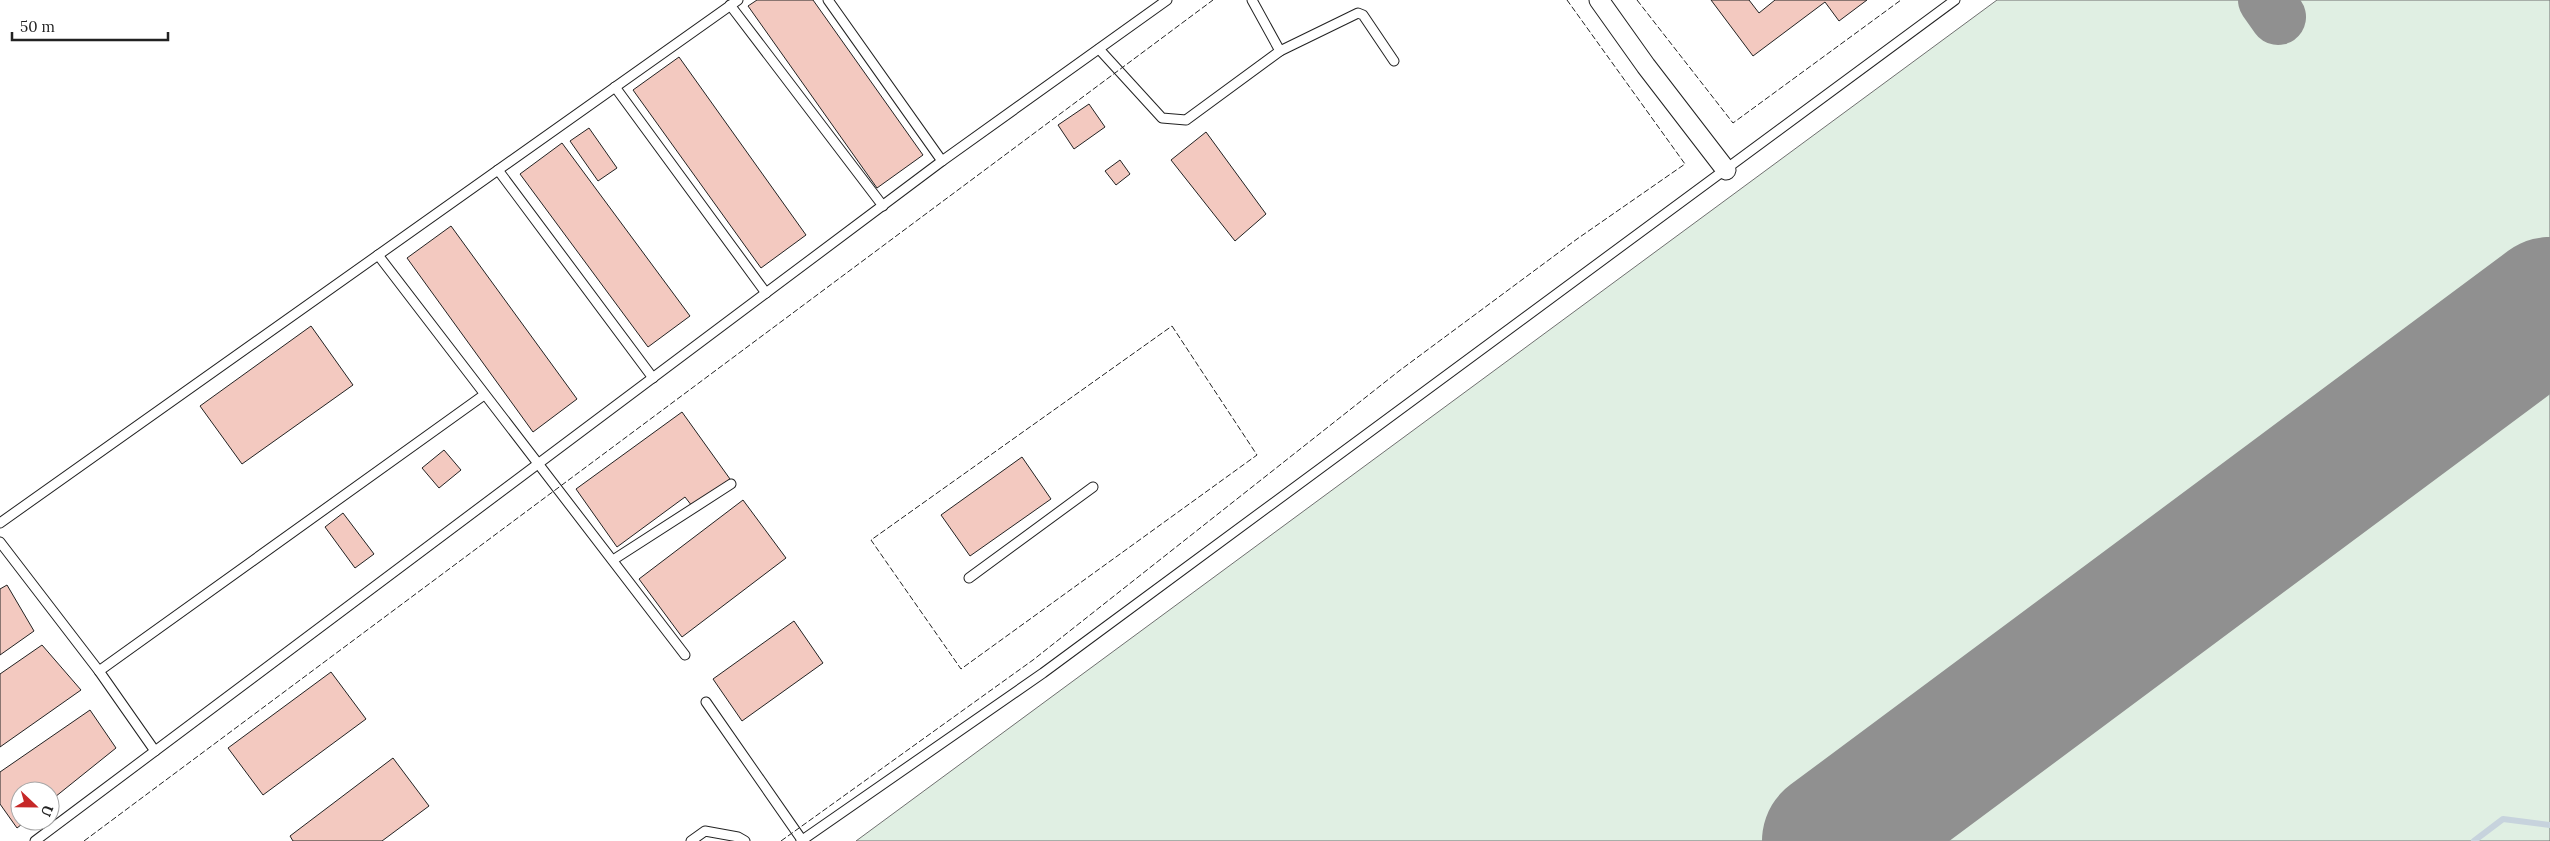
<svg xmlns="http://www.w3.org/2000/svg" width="2550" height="841" viewBox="0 0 2550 841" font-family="Lora,serif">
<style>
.green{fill:#e0efe3;stroke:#6f6f6f}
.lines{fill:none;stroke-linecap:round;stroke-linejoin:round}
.stream{stroke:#c7d3dd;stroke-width:6}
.taxiway{stroke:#909090;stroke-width:56}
.runway{stroke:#909090;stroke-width:140}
.building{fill:#f3c9c0;stroke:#222}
.lane-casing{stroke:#222;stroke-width:11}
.street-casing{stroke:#222;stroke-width:21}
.lane{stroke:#fff;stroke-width:9}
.street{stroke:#fff;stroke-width:19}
.fence{stroke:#222;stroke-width:1;stroke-dasharray:6 2.5;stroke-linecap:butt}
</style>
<rect width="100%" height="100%" fill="#fff"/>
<path class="green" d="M1997,0h553v841h-1694z"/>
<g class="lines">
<path class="stream" d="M2474,841l29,-22 47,6"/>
<path class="taxiway" d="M2266,0l12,17"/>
<path class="runway" d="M1832,841l718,-534"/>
</g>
<g class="building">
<path d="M757,0h56l110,155 -46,33 -129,-182z"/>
<path d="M1711,0h38l10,13 16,-13h92l-28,21 -14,-19 -72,54z"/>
<path d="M679,57l127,178 -45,33 -128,-178z"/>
<path d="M1089,104l16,23 -31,22 -16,-24z"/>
<path d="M589,128l28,40 -19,13 -28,-40z"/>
<path d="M1206,132l60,82 -31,27 -64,-81z"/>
<path d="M562,143l128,173 -42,31 -128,-173z"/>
<path d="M1120,160l10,14 -14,11 -11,-14z"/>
<path d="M451,226l126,173 -44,33 -126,-174z"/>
<path d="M311,326l42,59 -111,79 -42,-58z"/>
<path d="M682,412l48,67 -38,27 -7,-9 -68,50 -41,-58z"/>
<path d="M444,450l17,20 -22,18 -17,-20z"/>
<path d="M1022,457l29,42 -81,57 -29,-41z"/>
<path d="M743,500l43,58 -104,79 -43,-58z"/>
<path d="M343,513l31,41 -19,14 -30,-41z"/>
<path d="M7,585l27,46 -34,24v-66z"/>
<path d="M794,621l29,42 -81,58 -29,-42z"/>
<path d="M42,645l39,45 -81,57v-73z"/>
<path d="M331,672l35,47 -103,76 -35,-47z"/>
<path d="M90,710l26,38 -66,53v-10h-30v30h6l-9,7 -17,-24v-32z"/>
<path d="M393,758l36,48 -47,35h-89l-3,-5z"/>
</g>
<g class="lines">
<g class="lane-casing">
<g id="lane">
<path d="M828,0l114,161"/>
<path d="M1252,0l28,51 78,-38 5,2 31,46"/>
<path d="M730,5l153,201"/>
<path d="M1099,49l63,69 24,2 94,-69"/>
<path d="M615,87l151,206"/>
<path d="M498,170l155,208"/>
<path d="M378,255l307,400"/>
<path d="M0,523l738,-523"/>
<path d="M0,542l99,129 56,80"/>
<path d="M613,560l118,-76"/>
<path d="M969,578l124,-91"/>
<path d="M99,671l385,-276"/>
<path d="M706,702l96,138"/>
<path d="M35,841l907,-680 225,-161"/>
<path d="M691,841l14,-10 33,6 7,4"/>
<path d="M801,841l242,-168 912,-673"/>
</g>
</g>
<g class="street-casing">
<path id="street" d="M1599,0l47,66 80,104"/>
</g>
<use href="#lane" class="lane"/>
<use href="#street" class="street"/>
<g class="fence">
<path d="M1637,0l96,123 168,-123"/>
<path d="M1172,326l85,129 -296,214 -90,-129z"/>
<path d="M84,841l1129,-841"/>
<path d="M781,841l252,-181 366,-289 178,-132 108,-75 -118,-164"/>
</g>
</g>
<g transform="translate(35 806) rotate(112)"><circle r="24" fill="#ffffff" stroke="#a7a7a7"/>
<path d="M0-4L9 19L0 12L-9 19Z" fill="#c62828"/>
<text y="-8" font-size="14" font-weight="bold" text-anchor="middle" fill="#222222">U</text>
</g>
<path d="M12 32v8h156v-8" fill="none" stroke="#222222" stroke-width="2.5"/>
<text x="20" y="32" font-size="15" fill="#222222" stroke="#ffffff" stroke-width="4" paint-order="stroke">50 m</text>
</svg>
